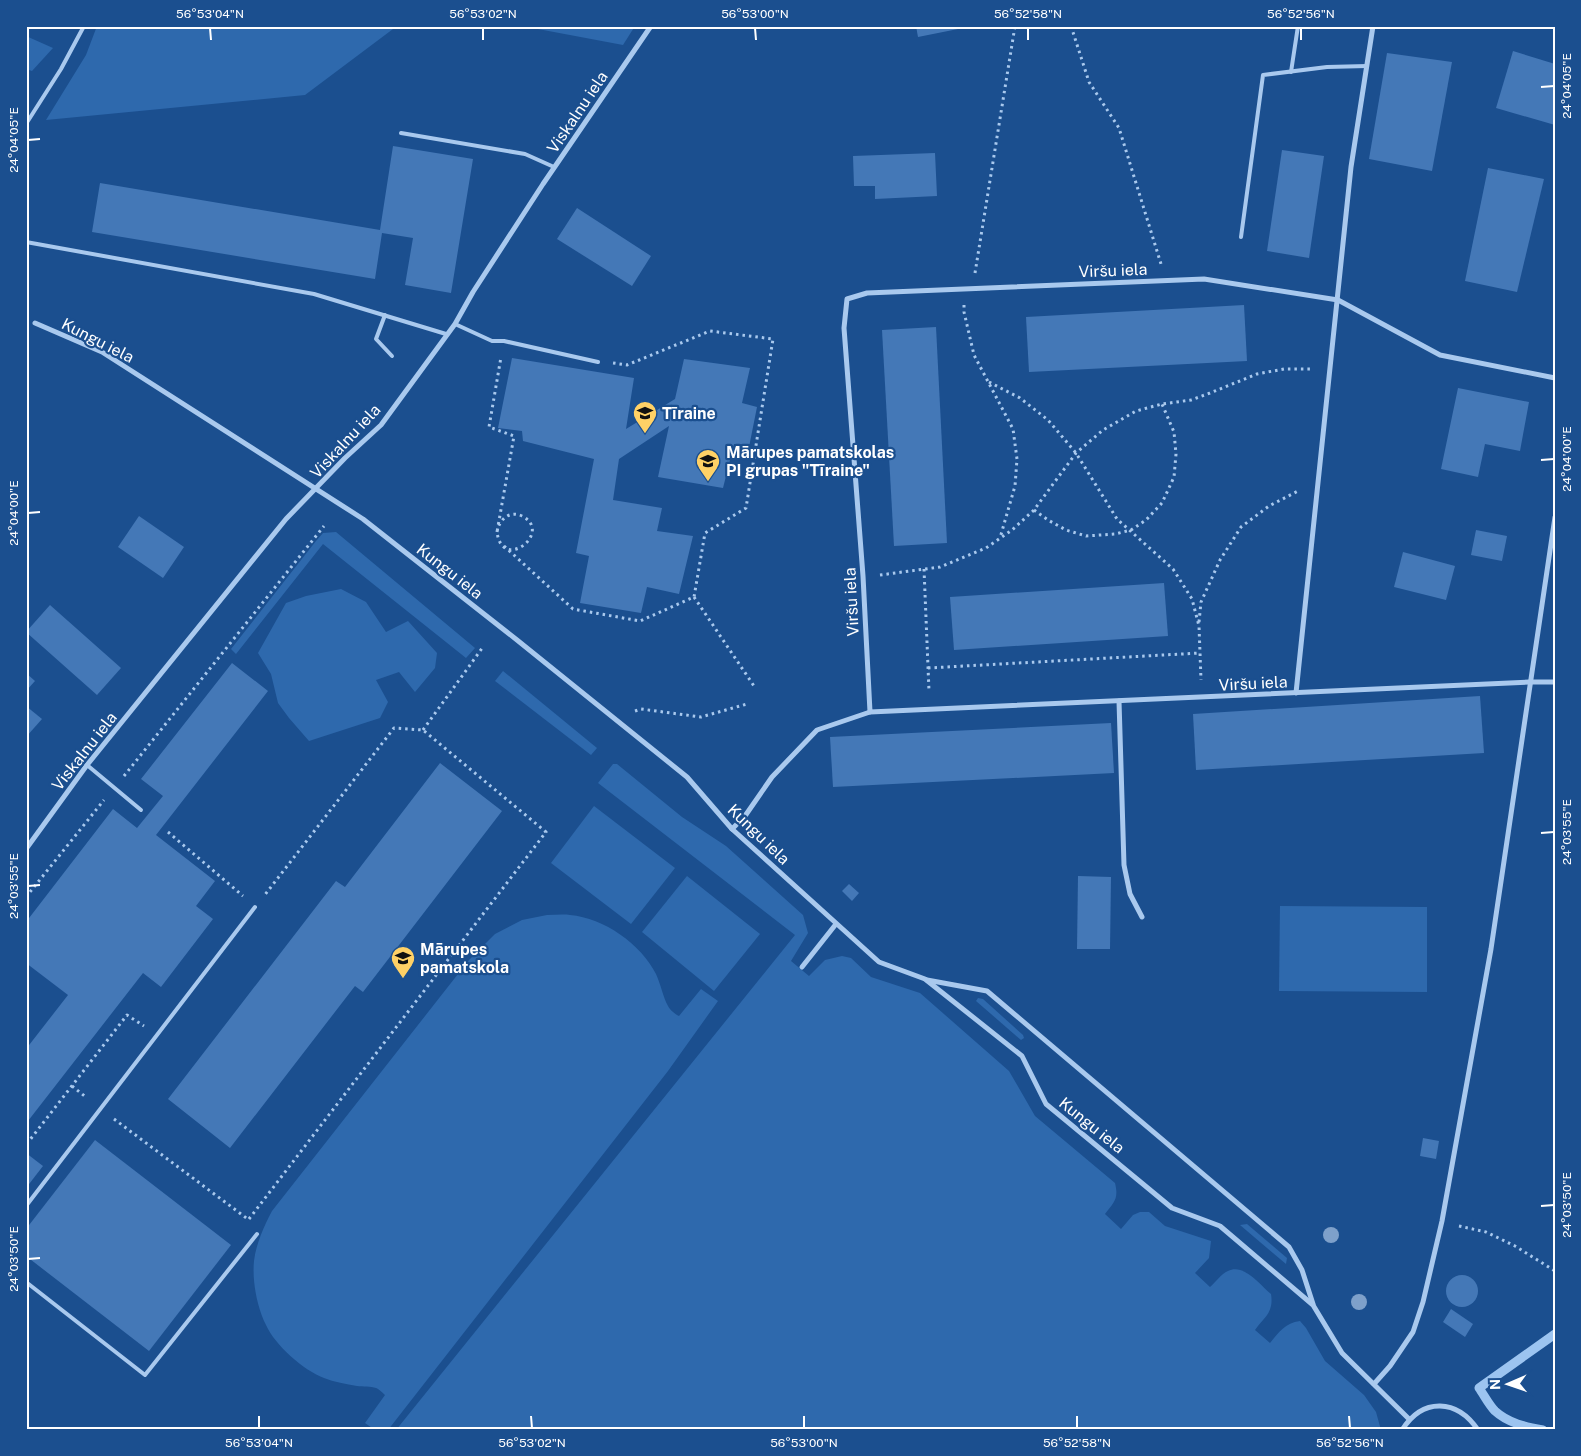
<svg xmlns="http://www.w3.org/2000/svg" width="1581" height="1456" viewBox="0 0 1581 1456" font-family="'Public Sans',sans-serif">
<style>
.green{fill:#2e69ad}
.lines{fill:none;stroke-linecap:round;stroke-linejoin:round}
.stream{stroke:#9cc4f0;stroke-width:9}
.building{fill:#4478b7}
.path{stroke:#a9c9ee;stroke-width:3;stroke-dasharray:2.5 4;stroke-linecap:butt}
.service{stroke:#a9c9ee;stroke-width:4}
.minor{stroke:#a9c9ee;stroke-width:5}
.tree{fill:#7ea0ca}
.ticks{fill:none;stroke:#fff;stroke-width:2}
.labels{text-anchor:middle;stroke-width:4.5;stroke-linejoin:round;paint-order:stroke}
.street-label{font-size:16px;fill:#fff;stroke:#1b4f8f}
.poi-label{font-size:16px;font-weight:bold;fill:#fff;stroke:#1b4f8f;text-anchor:start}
.neatline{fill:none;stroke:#fff;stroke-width:2}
.ticks-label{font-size:12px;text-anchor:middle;fill:#fff}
</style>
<rect width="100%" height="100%" fill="#1b4f8f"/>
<g class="green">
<path d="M97,26h300l-92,69 -259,25 40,-65z"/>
<path d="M522,26h113l-12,19z"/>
<path d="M26,36l27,12 -21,23 -6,-2z"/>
<path d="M336,532l139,116 -9,10 -143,-114 -87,110 -5,-5 85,-108 7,-8z"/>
<path d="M341,589l25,13 20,30 22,-11 29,32 -2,15 -20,24 -16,-20 -23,8 12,22 -8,16 -71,23 -20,-23 -11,-15 -7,-29 -13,-21 28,-50 20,-7z"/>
<path d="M503,671l94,77 -6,7 -96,-74z"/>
<path d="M613,764h4l65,53 44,29 77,69 5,18 -17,28 18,15 16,-16 17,-4 9,2 20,19 49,16 89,78 26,45 80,67c4,16 -1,19 -10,31l16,15 12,-14 7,-3h9l16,14 46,15 -2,17 -14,15 15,14c6,-5 11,-13 18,-16 16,-8 32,14 43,23 3,19 -7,23 -16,36l15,13c9,-11 15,-20 30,-22l6,7 19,33 39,34 12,17 5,18h-985l399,-495 -197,-152z"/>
<path d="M594,806l81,62 -44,56 -80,-61z"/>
<path d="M687,876l73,58 -46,57 -72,-59z"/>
<path d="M1280,906l147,1v85l-148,-1z"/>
<path d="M547,915c8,0 16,-1 23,0 34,3 71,29 86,59 5,11 7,23 12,32 2,4 7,8 11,10l22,-27 17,12 -50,70 -280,359h-13l-10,-7 20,-28c-2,-2 -6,-6 -9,-7 -5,-2 -13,-1 -19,-2 -11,-2 -23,-4 -33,-8 -21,-8 -49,-33 -58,-53 -9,-18 -14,-44 -12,-64 2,-17 10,-35 18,-50l197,-251 26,-26 27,-14z"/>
<path d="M978,998l5,1 40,36 1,3 -3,2 -45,-39z"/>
<path d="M1247,1224l40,34 -1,6 -46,-39z"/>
</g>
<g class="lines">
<path class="stream" d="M1543,1430c-17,-3 -35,-7 -48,-19 -6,-6 -11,-16 -16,-23l76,-54"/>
</g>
<g class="building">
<path d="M916,26h52v1l-50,10z"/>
<path d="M1513,51l42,13v61l-59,-17z"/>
<path d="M1387,53l65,9 -20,109 -63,-12z"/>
<path d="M393,146l80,13 -22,134 -46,-8 8,-47 -31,-5 -7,46 -283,-47 8,-49 280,47z"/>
<path d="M1282,150l42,6 -15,102 -42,-7z"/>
<path d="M935,153l2,43 -62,3v-13h-21l-1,-30z"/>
<path d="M1488,168l56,11 -27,113 -52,-11z"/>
<path d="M577,208l74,48 -19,30 -75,-47z"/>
<path d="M1244,305l3,56 -218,11 -3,-55z"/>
<path d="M936,327l11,216 -53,3 -12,-216z"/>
<path d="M512,358l122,20 -8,51 49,-30 9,-40 66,9 -8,35 15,4 -8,40 -15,-3 -11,44 -65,-11 11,-51 -50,33 -6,41 49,8 -5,23 36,5 -14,58 -32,-7 -6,26 -61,-10 9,-47 -13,-3 18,-94 -71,-18 -1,-10 -24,-3z"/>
<path d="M1458,388l71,14 -9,49 -35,-7 -7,33 -37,-8z"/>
<path d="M139,516l45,31 -21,31 -45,-31z"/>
<path d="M1476,530l31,6 -5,25 -31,-6z"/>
<path d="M1403,552l52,14 -9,34 -52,-13z"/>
<path d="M1164,583l4,53 -214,14 -4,-53z"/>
<path d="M50,605l71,63 -24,27 -71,-63z"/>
<path d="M232,663l36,28 -112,144 59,46 -19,25 17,13 -52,68 -18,-14 -115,148 -2,-1v-71l42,-54 -42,-32v-41l87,-113 24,19 26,-32 -22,-17z"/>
<path d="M26,673l9,8 -9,10z"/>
<path d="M1480,696l4,57 -288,17 -3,-56z"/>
<path d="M26,706l16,13 -16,18z"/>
<path d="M1111,723l3,50 -281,14 -3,-50z"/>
<path d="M440,763l62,48 -139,181 -8,-6 -125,162 -62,-49 168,-218 9,6z"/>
<path d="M1078,876l33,1 -1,72h-33z"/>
<path d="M849,884l10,9 -7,8 -10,-10z"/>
<path d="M1423,1138l16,3 -3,18 -16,-3z"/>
<path d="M95,1140l136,105 -82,106 -123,-95v-27z"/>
<path d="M26,1153l17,13 -17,22z"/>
<circle cx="1462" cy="1291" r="16"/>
<path d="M1451,1309l22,15 -8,13 -22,-15z"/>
</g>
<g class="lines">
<g class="path">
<path d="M1071,26l18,56 30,46 42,136"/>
<path d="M975,273l40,-247"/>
<path d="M964,305v7l10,43 39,74 4,30 -2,27 -15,52"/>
<path d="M989,382l31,16 28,22 28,33 41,66 56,50 19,30 7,27 2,54"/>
<path d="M1034,510l14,10 18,10 20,6 29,-2 16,-4 15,-10 16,-17 12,-26 2,-23 -2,-22 -12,-28"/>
<path d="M497,532c2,-12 12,-22 25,-16 32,16 -20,57 -25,16l17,-96 -25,-9 12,-70"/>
<path d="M504,546l69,63 67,12 54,-24 11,-64 41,-25 27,-169 -63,-8 -83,34 -14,-2"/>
<path d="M924,569l5,122"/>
<path d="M880,575l60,-8 46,-19 26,-18 22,-20 42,-57 27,-23 33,-19 26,-7 29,-4 19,-7 47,-19 27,-5h28"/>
<path d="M694,597l60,89"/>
<path d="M1199,622l2,-20 19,-42 21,-33 28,-21 29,-15"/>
<path d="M928,668l272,-15"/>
<path d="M635,711l6,-2 60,8 46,-13"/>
<path d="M423,730l60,-83"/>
<path d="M124,776l200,-250"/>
<path d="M168,832l75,64"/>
<path d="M26,897l78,-97"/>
<path d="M72,1086l15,12"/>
<path d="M114,1119l135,101"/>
<path d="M26,1139l3,2 98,-126 17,11"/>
<path d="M249,1219l297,-387 -123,-102 -29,-2 -130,168"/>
<path d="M1459,1226l27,6 29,14 40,25"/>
</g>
<g class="service">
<path d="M1291,72l7,-46"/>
<path d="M26,124l35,-55 23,-43"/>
<path d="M401,133l124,21 29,13"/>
<path d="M1241,237l22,-162 64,-8 40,-1"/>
<path d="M26,242l288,52 132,40"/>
<path d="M385,315l-9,24 16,17"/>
<path d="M455,324l37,17h12l94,21"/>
<path d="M87,765l54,45"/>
<path d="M26,1206l229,-299"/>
<path d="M26,1282l119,93 112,-141"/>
</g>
<g class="minor">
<path d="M35,323l67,29 261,167 154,121 170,137 45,52 147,133 46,17 97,77 24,48 126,104 48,18 93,79 29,48 67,66"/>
<path d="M1555,378l-115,-23 -102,-55 -134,-21 -337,14 -20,6 -3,29 19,248 7,136 659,-30h26"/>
<path d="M1296,693l55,-526 22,-141"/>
<path d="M1119,701l5,164 6,29 12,23"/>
<path d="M732,829l13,-13 27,-39 45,-47 53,-18"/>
<path d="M26,849l61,-84 199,-246 59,-61 36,-33 74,-101 18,-32 70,-108 108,-158"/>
<path d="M802,967l34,-43"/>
<path d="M927,980l60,11 302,256 13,23 11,34"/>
<path d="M1374,1384l16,-18 23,-34 10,-30 19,-81 49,-272 64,-432"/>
<path d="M1402,1430c21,-33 55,-31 76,0"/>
</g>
</g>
<g class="tree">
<circle cx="1331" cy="1235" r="8"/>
<circle cx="1359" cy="1302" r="8"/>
</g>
<path class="ticks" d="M210,28l1,12M483,28v12M755,28l1,12M1028,28v12M1301,28v12M1541,87l13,-1M28,140l12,-1M1541,460l13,-1M28,513l12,-1M1541,833l13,-1M28,886l12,-1M1541,1206l13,-1M28,1259l12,-1M259,1416v12M531,1416l1,12M804,1416v12M1077,1416v12M1349,1416l1,12"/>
<defs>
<g id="school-pin" transform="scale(1.25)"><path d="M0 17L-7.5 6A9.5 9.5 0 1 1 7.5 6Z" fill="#ffd166" stroke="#1b4f8f"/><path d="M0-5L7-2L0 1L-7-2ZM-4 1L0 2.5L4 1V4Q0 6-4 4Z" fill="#111"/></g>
</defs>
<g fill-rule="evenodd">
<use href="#school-pin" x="645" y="413"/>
<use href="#school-pin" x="708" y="461"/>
<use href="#school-pin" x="403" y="958"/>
</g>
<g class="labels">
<g class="street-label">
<text transform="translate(577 112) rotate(-56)" y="6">Viskalnu iela</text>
<text transform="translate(1113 270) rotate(-2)" y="6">Viršu iela</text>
<text transform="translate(98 340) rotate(27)" y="6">Kungu iela</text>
<text transform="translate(345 441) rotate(-47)" y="6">Viskalnu iela</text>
<text transform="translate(450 571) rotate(38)" y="6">Kungu iela</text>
<text transform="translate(851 602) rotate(-93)" y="6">Viršu iela</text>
<text transform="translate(1253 683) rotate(-3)" y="6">Viršu iela</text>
<text transform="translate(84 751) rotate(-52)" y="6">Viskalnu iela</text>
<text transform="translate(759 834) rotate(44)" y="6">Kungu iela</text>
<text transform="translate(1092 1125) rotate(39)" y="6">Kungu iela</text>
</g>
<g class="poi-label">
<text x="662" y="419">Tīraine</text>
<text x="726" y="458">Mārupes pamatskolas<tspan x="726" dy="18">PI grupas "Tīraine"</tspan></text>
<text x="420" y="955">Mārupes<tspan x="420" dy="18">pamatskola</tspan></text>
</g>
</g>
<rect width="1581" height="1456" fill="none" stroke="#1b4f8f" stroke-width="55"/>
<g transform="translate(1508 1384) rotate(268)" stroke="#1b4f8f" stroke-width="4" paint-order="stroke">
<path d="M0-4L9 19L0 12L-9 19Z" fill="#ffffff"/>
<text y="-8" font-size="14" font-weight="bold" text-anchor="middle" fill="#ffffff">N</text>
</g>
<rect x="28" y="28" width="1526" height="1400" class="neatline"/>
<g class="ticks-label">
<text x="210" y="18">56°53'04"N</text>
<text x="483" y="18">56°53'02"N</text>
<text x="755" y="18">56°53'00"N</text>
<text x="1028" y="18">56°52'58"N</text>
<text x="1301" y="18">56°52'56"N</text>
<text transform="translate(1567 86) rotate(-90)" y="4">24°04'05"E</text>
<text transform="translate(14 140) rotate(-90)" y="4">24°04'05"E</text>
<text transform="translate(1567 459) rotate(-90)" y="4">24°04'00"E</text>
<text transform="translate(14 513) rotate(-90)" y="4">24°04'00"E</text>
<text transform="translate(1567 832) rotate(-90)" y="4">24°03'55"E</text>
<text transform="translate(14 886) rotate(-90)" y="4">24°03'55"E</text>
<text transform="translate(1567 1205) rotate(-90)" y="4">24°03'50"E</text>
<text transform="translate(14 1259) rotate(-90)" y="4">24°03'50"E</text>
<text x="259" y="1447">56°53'04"N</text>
<text x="532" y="1447">56°53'02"N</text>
<text x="804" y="1447">56°53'00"N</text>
<text x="1077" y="1447">56°52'58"N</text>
<text x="1350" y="1447">56°52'56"N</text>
</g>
</svg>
